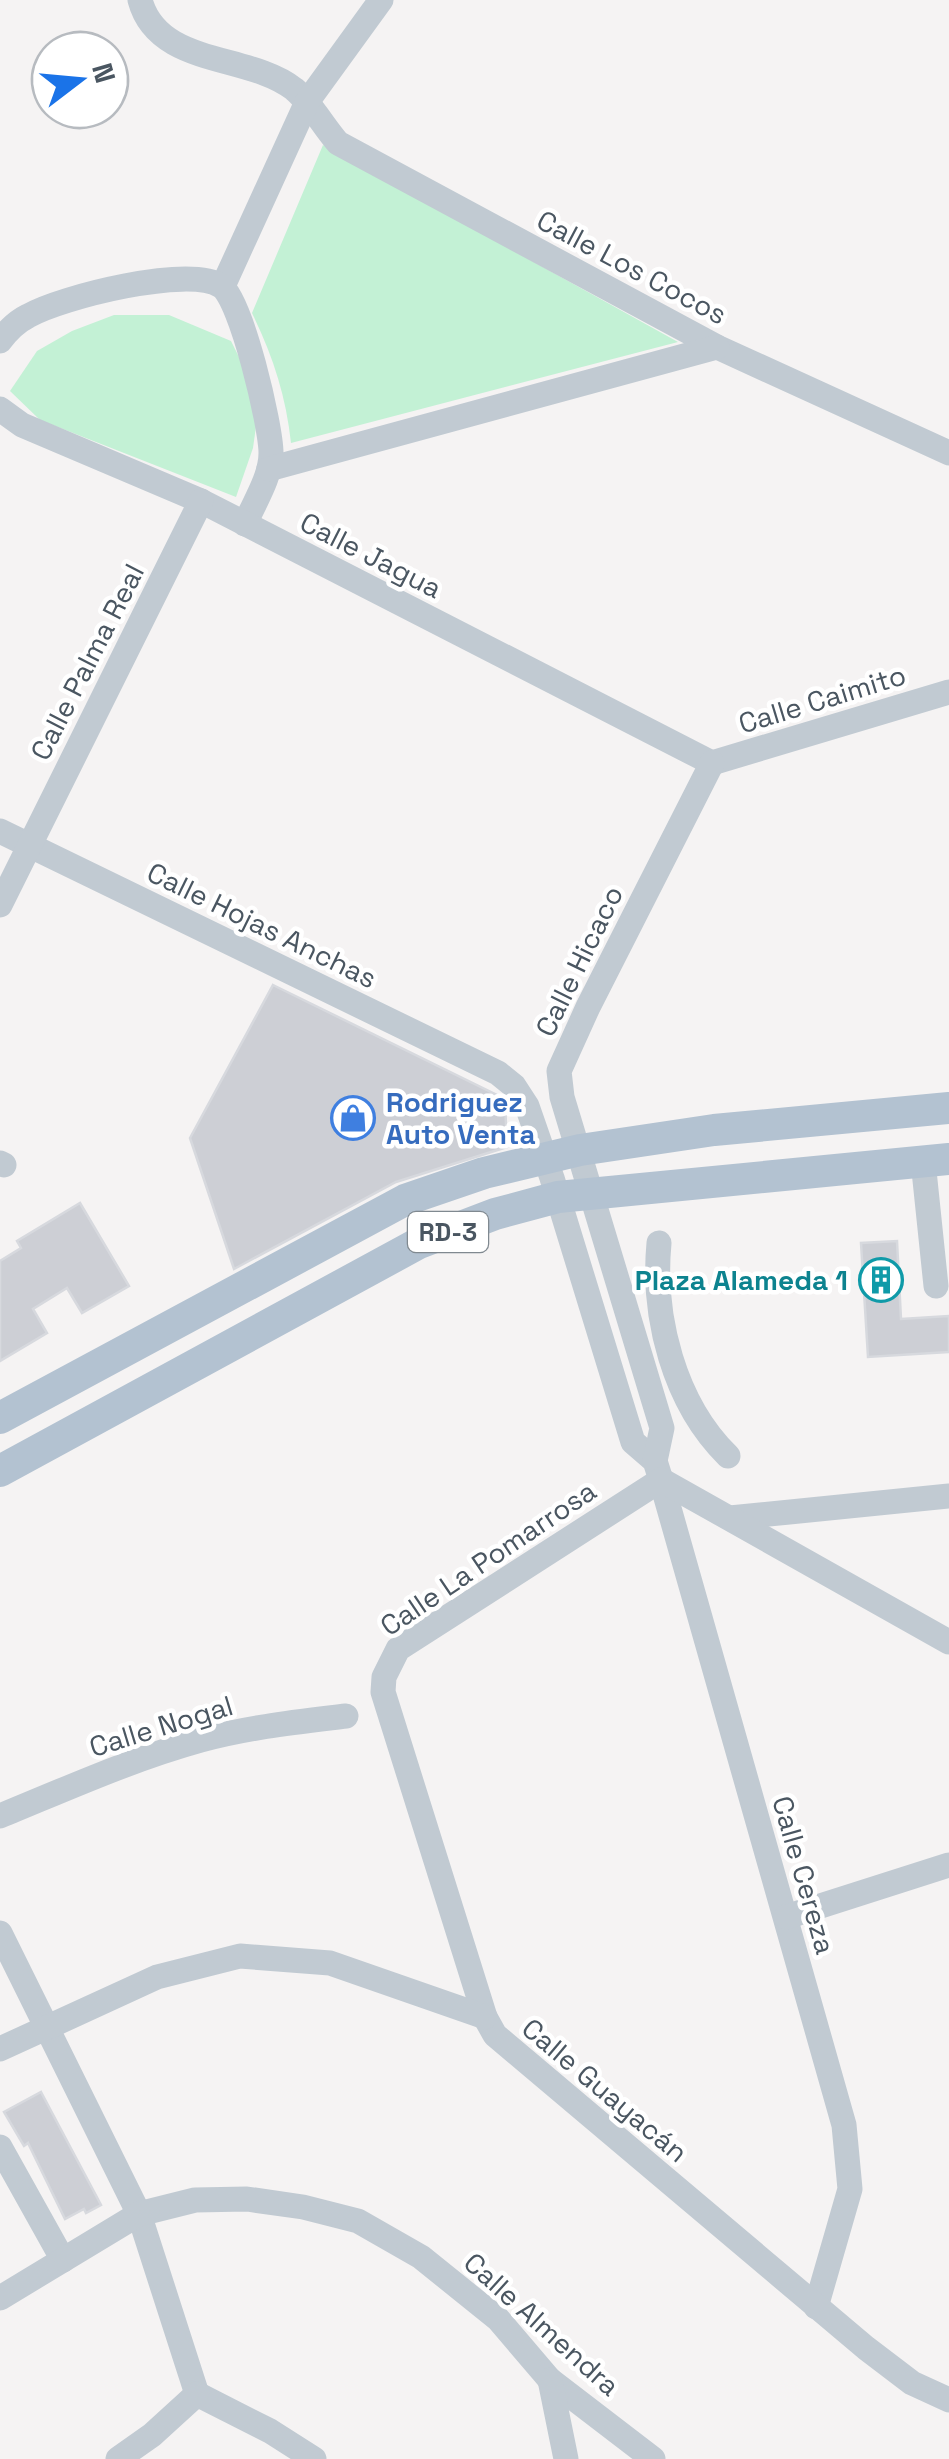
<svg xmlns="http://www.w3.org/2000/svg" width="949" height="2459" viewBox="0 0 949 2459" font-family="'Space Grotesk',sans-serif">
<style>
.green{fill:#c3f1d5}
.building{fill:#cdcfd5;stroke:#d7d9de;stroke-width:2.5}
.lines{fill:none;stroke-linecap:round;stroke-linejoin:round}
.minor{stroke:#c1cad2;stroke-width:25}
.major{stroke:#b3c2d1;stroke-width:32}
.labels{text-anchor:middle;stroke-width:9;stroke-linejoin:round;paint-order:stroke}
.shield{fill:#fff;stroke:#808990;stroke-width:2.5}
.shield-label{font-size:25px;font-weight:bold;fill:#4a5661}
.street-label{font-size:28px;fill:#4a5661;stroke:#fff}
.shop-label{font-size:28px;font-weight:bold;fill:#366cbe;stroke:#fff;text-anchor:start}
.culture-label{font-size:28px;font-weight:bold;fill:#0d838f;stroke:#fff;text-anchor:end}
</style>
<rect width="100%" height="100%" fill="#f5f3f3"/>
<g class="green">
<path d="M323,145l355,197 -387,101c-5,-47 -18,-87 -39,-130z"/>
<path d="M114,315h55l62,26 12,24 15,47 -5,36 -17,49 -196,-77 -30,-29 27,-40 35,-20z"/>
</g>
<g class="building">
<path d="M273,985l228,112 4,5 2,45 -111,35 -162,87 -44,-131z"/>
<path d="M80,1203l49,83 -47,27 -15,-25 -34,21 14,24 -47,28v-100l21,-13 -4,-7z"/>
<path d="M897,1241l4,78 48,-3v36l-81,5 -7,-114z"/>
<path d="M41,2092l60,113 -15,8 -2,-4 -19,10 -37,-76 -4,3 -20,-34z"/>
</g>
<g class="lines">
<g class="minor">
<path d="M140,0c18,67 108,53 154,89 17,14 29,37 44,54l379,204 232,106"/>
<path d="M223,286l84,-184 74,-102"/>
<path d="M0,341c8,-11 16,-19 28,-25 33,-19 161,-51 193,-30 20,12 50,140 50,167 0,24 -17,50 -26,71"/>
<path d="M0,409l22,16 179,76 511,262"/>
<path d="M269,469l448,-122"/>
<path d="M712,763l237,-71"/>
<path d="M0,831l498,242 16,13 13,20 25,72 81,264 22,19 6,19 183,645 6,64 -34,118"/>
<path d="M0,905l201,-404"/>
<path d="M923,1161l13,125"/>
<path d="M0,1163l4,2"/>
<path d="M659,1243c-7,74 15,160 69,213"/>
<path d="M655,1461l7,-33 -100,-331 -3,-26 29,-64 124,-244"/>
<path d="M730,1518l219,-22"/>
<path d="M949,1642l-288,-162 -263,169 -14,28 -1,15 102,325 10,18 371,313 46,35 37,17"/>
<path d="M0,1816c66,-27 132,-57 201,-76 48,-13 96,-18 145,-24"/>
<path d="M786,1917l163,-52"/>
<path d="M0,1933l139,281 58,180"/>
<path d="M0,2049l157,-72 83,-21 90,7 155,54"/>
<path d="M0,2147l63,113"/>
<path d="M0,2298l139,-84 56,-14 52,-1 56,8 55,14 63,36 77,62 52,61 103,79"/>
<path d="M550,2380l16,79"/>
<path d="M197,2394l73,37 44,28"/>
<path d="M118,2459l34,-24 45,-41"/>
</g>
<g class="major">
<path d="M0,1418l405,-218 79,-27 96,-23 134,-20 235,-22"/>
<path d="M0,1471l419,-228 76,-29 63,-17 391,-38"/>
</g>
</g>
<defs>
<g id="shop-ring" transform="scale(2.25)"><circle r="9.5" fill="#fff" stroke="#3f7fe0" stroke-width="1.5"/><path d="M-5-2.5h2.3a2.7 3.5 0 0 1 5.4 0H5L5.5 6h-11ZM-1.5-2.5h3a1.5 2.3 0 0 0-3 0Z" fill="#3f7fe0"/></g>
<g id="building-ring" transform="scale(2.25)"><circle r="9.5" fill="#fff" stroke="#0f9aa8" stroke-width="1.5"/><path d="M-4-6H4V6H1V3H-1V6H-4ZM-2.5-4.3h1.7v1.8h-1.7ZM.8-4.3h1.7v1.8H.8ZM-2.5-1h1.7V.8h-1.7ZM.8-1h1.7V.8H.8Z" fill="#0f9aa8"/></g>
</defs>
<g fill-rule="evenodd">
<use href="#shop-ring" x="353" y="1118"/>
<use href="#building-ring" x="881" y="1280"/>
</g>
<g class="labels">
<rect class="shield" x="408" y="1212" width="80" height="40" rx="8"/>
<g class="shield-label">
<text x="448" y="1241">RD-3</text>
</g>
<g class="street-label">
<text transform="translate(632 267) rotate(28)" y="10">Calle Los Cocos</text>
<text transform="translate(371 555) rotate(27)" y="10">Calle Jagua</text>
<text transform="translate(87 662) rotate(-63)" y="10">Calle Palma Real</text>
<text transform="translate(822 699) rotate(-17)" y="10">Calle Caimito</text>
<text transform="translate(262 925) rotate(26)" y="10">Calle Hojas Anchas</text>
<text transform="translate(579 961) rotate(-64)" y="10">Calle Hicaco</text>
<text transform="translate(488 1558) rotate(-34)" y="10">Calle La Pomarrosa</text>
<text transform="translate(161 1726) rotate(-17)" y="10">Calle Nogal</text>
<text transform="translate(804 1875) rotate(74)" y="10">Calle Cereza</text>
<text transform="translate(605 2090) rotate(40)" y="10">Calle Guayacán</text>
<text transform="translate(542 2324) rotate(42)" y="10">Calle Almendra</text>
</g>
<g class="shop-label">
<text x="386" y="1112">Rodriguez<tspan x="386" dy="32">Auto Venta</tspan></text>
</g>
<g class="culture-label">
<text x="848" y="1290">Plaza Alameda 1</text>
</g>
</g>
<g transform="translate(80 80) rotate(74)"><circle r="48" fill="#ffffff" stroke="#b7bbc0" stroke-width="2.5"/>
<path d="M0-8L18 38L0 25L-18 38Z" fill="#1a73e8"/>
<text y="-15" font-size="28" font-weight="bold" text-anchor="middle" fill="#4a5661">N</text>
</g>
</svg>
